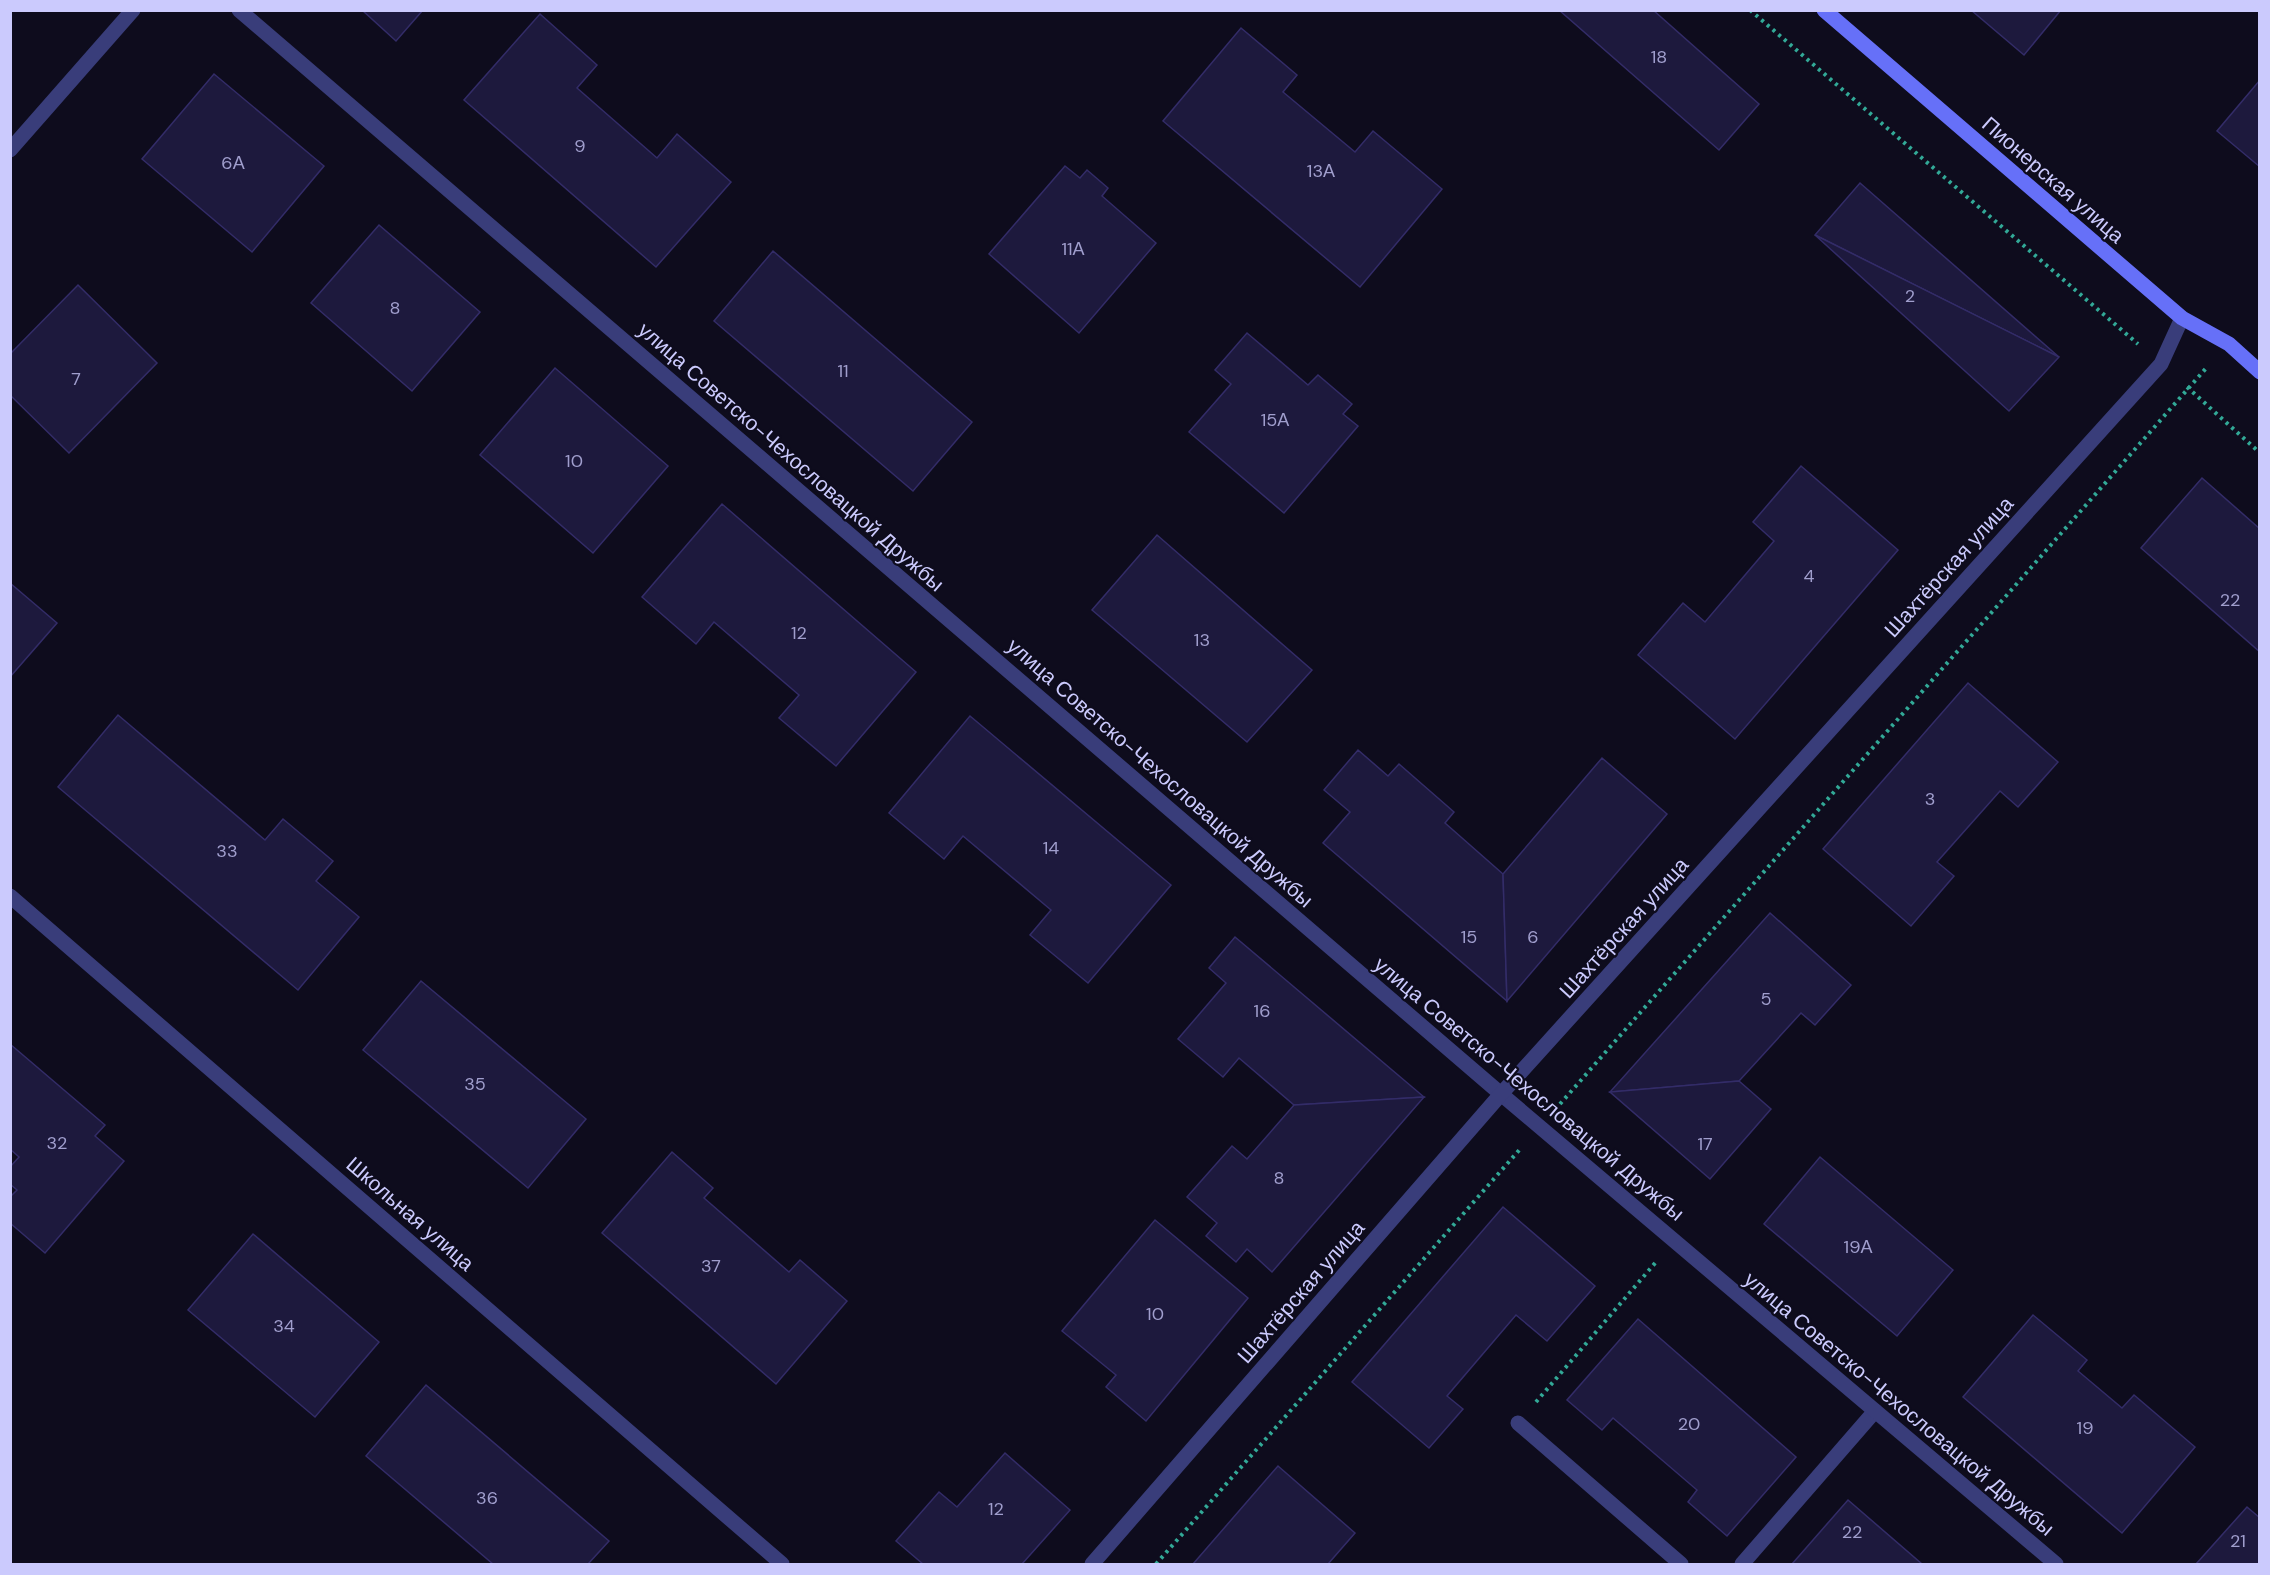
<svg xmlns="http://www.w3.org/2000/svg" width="2270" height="1575" viewBox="0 0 2270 1575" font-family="'DM Sans',sans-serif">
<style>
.building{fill:#1d193d;stroke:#332c68;stroke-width:1.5}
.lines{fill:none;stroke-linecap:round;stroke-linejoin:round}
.path{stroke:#32a997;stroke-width:4;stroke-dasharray:3 4.5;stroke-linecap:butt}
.lane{stroke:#393d7a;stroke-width:15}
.street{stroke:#393d7a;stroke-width:15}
.secondary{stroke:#6670f8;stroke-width:15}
.labels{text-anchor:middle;stroke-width:4.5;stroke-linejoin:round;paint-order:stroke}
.number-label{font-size:18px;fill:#a09ecd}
.street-label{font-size:21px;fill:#cbcafd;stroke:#0e0c1d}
</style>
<rect width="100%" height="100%" fill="#0e0c1d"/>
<g class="building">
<path d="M362,10h61l-27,31z"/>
<path d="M1559,10h94l106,94 -40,46z"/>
<path d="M1971,10h90l-37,45z"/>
<path d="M540,14l57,51 -20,23 80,70 20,-24 54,48 -75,85 -192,-167z"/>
<path d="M1241,28l56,47 -14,17 72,60 18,-21 69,58 -82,98 -197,-166z"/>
<path d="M214,74l110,92 -72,86 -110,-93z"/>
<path d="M2260,80v87l-43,-36z"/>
<path d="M1065,166l15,12 7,-8 21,18 -6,8 54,47 -77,90 -90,-79z"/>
<path d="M1860,183l199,174 -244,-122z"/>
<path d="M379,225l101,87 -68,79 -101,-88z"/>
<path d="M1815,235l244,122 -50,54z"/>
<path d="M773,251l199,171 -59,69 -199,-170z"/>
<path d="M78,285l79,78 -88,90 -59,-58v-41z"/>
<path d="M1247,333l61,52 10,-10 34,29 -9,10 15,12 -74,87 -95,-81 42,-48 -16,-14z"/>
<path d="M555,368l113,98 -75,87 -113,-98z"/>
<path d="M1801,466l97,84 -163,189 -97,-84 45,-52 22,19 69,-81 -21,-19z"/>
<path d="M2202,478l58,51v123l-119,-104z"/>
<path d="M722,504l194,168 -80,94 -57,-48 20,-23 -85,-73 -18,22 -54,-47z"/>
<path d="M1157,535l155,135 -65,72 -155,-132z"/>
<path d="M10,583l47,40 -47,54z"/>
<path d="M1968,683l90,79 -40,45 -18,-16 -63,71 17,14 -43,50 -88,-77z"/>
<path d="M118,715l147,125 18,-21 50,42 -17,20 43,36 -61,73 -240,-203z"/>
<path d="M970,716l201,169 -83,98 -58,-48 21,-25 -88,-74 -19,23 -55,-46z"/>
<path d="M1358,750l30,26 11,-12 55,48 -9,11 58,51 4,127 -184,-158 27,-31 -26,-22z"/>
<path d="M1602,758l65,56 -160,187 -4,-127z"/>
<path d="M1770,913l81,72 -36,40 -14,-12 -62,68 -129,11z"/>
<path d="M1235,937l189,160 -130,8 -55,-47 -16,19 -45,-38 48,-56 -17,-15z"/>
<path d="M421,981l165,138 -58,69 -165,-138z"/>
<path d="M10,1044l95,81 -10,11 29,25 -79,92 -35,-30v-26l7,-7 -7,-6v-17l9,-10 -9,-8z"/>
<path d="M1739,1081l32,28 -61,70 -100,-87z"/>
<path d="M1424,1097l-152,175 -25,-23 -11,13 -30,-26 11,-13 -30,-26 45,-51 15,13 47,-54z"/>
<path d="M672,1152l41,36 -9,10 85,74 11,-12 47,41 -71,83 -174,-151z"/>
<path d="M1820,1157l133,113 -56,66 -133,-112z"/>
<path d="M1503,1207l92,79 -48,55 -31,-26 -69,81 16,13 -34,39 -77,-66z"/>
<path d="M1155,1220l93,78 -102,123 -40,-34 10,-12 -54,-44z"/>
<path d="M253,1234l126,108 -64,75 -127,-107z"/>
<path d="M2033,1315l54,45 -9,11 44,37 12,-13 61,52 -73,86 -159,-136z"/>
<path d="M1638,1319l158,138 -69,79 -39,-34 9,-12 -84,-72 -11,12 -35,-30z"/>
<path d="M426,1385l183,156 -21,23h-95l-127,-108z"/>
<path d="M1005,1453l65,57 -48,54h-99l-27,-23 43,-49 18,15z"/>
<path d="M1278,1466l77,67 -27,31h-135z"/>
<path d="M1848,1500l74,64h-130z"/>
<path d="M2247,1507l13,11v46h-64z"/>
</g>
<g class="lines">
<g class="path">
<path d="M1750,10l388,334"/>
<path d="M2187,387l73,66"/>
<path d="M1560,1104l648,-738"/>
<path d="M1536,1402l120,-140"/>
<path d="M1156,1564l365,-416"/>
</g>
<g class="lane">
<path d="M1518,1423l163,141"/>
<path d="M1742,1564l133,-153"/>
</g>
<g class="street">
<path d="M239,10l1262,1084 555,470"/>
<path d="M10,150l123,-140"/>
<path d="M10,896l772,668"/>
<path d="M1092,1564l409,-470 660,-730 21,-46"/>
</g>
<path class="secondary" d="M1824,10l358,308 47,26 31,28"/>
</g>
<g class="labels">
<g class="number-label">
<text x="1659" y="63">18</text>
<text x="580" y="152">9</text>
<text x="233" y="169">6А</text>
<text x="1321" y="177">13А</text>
<text x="1073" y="255">11А</text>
<text x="1910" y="302">2</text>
<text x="395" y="314">8</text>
<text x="843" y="377">11</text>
<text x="76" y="385">7</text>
<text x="1275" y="426">15А</text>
<text x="574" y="467">10</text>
<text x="1809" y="582">4</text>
<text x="2230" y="606">22</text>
<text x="799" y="639">12</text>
<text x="1202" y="646">13</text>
<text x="1930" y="805">3</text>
<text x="1051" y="854">14</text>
<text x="227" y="857">33</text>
<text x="1469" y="943">15</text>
<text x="1533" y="943">6</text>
<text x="1766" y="1005">5</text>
<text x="1262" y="1017">16</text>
<text x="475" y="1090">35</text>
<text x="57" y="1149">32</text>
<text x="1705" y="1150">17</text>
<text x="1279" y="1184">8</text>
<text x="1858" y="1253">19А</text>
<text x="711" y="1272">37</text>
<text x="1155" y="1320">10</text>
<text x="284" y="1332">34</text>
<text x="1689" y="1430">20</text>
<text x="2085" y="1434">19</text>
<text x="487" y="1504">36</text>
<text x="996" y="1515">12</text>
<text x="1852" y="1538">22</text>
<text x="2238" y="1547">21</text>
</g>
<g class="street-label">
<text transform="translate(2053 180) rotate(41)" y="7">Пионерская улица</text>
<text transform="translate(791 457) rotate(41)" y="7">улица Советско-Чехословацкой Дружбы</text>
<text transform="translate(1949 567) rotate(-48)" y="7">Шахтёрская улица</text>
<text transform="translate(1160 773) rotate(41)" y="7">улица Советско-Чехословацкой Дружбы</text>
<text transform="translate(1624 928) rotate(-48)" y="7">Шахтёрская улица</text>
<text transform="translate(1529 1089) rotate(40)" y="7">улица Советско-Чехословацкой Дружбы</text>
<text transform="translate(410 1214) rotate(41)" y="7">Школьная улица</text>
<text transform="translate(1301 1292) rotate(-49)" y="7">Шахтёрская улица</text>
<text transform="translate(1899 1404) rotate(40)" y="7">улица Советско-Чехословацкой Дружбы</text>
</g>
</g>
<rect width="2270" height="1575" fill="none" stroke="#cbcafd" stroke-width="24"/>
</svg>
